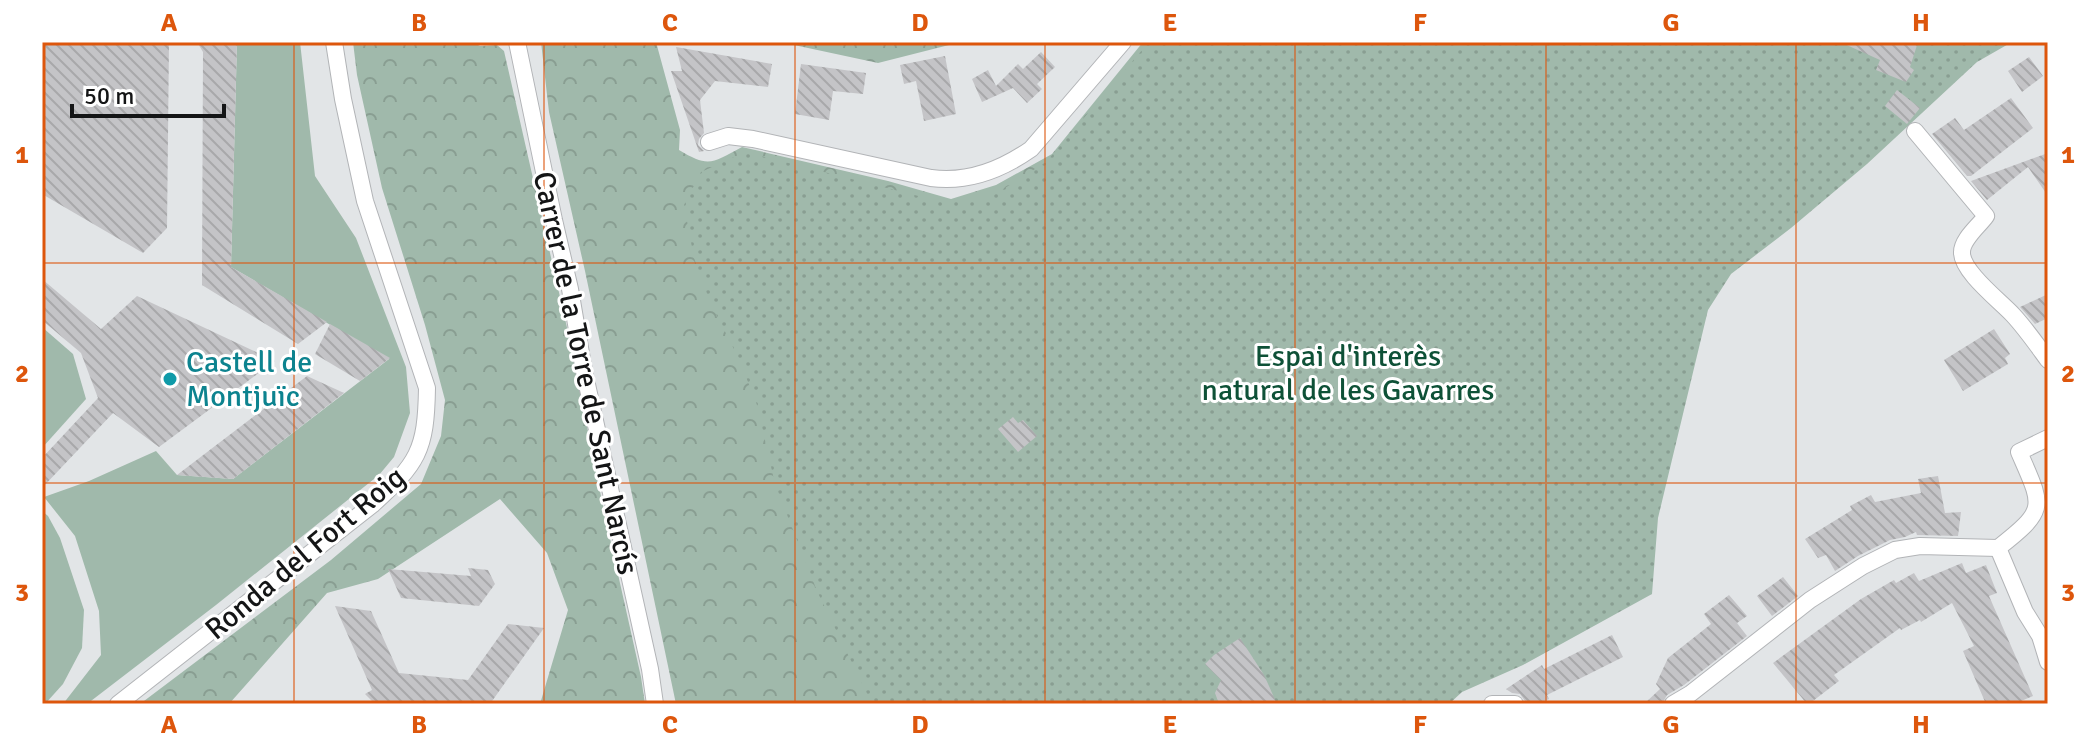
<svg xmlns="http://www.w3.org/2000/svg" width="2090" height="746" viewBox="0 0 2090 746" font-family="Signika,sans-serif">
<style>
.grass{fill:#a0b9ab}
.forest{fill:url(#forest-crowns)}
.park{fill:url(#park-dots)}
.building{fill:url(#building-back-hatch)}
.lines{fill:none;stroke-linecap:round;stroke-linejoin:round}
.minor-casing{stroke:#b2b4b7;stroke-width:18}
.minor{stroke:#fff;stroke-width:16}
.grid{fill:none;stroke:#dd560c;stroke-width:2;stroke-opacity:0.55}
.culture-dot{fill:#0f9aa8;stroke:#fff;stroke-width:3}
.labels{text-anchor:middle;stroke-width:6;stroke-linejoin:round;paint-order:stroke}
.park-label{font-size:30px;fill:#0e5137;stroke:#fff}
.culture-label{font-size:30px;fill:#0d838f;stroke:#fff;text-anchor:start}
.street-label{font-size:30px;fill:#141516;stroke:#fff}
.neatline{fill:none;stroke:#dd560c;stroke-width:3}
.grid-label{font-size:26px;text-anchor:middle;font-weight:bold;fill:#dd560c}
</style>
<defs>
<pattern id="forest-crowns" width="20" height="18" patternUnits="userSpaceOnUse" patternTransform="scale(2)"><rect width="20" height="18" fill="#a0b9ab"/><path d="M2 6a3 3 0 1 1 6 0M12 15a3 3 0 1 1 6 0" fill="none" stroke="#899e92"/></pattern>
<pattern id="park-dots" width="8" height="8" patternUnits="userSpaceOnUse" patternTransform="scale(2)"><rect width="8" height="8" fill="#a0b9ab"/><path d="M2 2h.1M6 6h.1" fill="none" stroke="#899e92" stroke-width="1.8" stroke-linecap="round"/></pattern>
<pattern id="building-back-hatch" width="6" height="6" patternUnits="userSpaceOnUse" patternTransform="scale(2)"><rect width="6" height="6" fill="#c4c4c7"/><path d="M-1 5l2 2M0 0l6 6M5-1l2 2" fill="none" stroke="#a8a8aa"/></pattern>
</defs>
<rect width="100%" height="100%" fill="#e2e5e7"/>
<g class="grass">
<path d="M237,42h63l15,134 41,62 50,129 4,46 -16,44 -15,18 -163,130 -129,99h-24l38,-49 -2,-44 -24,-75 -31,-39 45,-16 67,-30 21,24 56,4 156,-120 -158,-92z"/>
<path d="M42,327l31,27 13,45 -44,49z"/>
<path d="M42,511l6,5 12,22 24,72 -2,38 -19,36 -18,20h-3z"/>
</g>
<g class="forest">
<path d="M353,42h124l-1,2 4,2 17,-1 7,6 64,281 37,184 36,161 4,27h-105l28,-94 -21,-57 -47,-54 -122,80 -51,14 -98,111h-89l191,-144 90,-76 20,-48 4,-36 -20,-75 -43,-137 -25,-113z"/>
<path d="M541,42h115l24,88 -1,20c30,18 33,13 63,-3l146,34 63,18 45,-14 56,-31 91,-112h74l-219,662h-322l-91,-433 -36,-159z"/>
<path d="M780,42h169v3l-71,18z"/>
</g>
<path class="park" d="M1149,42h863l-35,20 -110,102 -76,64 -60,46 -23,36 -50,208 -6,76 -129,71 -61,27 -13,12h-577l-55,-113 -42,-107 -18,-79 -18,-46 -29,-57 -16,-44 -10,-53 17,-33 44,-20 201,51 43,-5 57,-36z"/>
<g class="building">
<path d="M42,42h127l-2,186 -24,25 -101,-59z"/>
<path d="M197,42h40l-6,225 96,55 -29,22 -96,-59 1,-233z"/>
<path d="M1840,42h78l-8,25 4,3 -8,12 -30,-12 4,-10z"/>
<path d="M676,47l96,17 -4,23 -53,-6 -15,19 4,33 -5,6 -1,6 6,6 -5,1 -28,-81h11z"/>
<path d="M1041,52l14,15 -18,17 5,5 -15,14 -14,-15 -31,14 -10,-23 16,-9 8,16 22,-22 5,5z"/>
<path d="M945,56l11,58 -32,7 -8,-40 -12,3 -4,-19z"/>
<path d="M2029,57l14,19 -21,16 -14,-21z"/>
<path d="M801,64l65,9 -3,21 -30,-3 -4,29 -34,-6z"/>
<path d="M1897,90l23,18 -13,16 -22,-18z"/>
<path d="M2011,98l22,30 -62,48h-4l-35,-42 23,-16 9,12z"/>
<path d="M2048,153v43l-20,-29 -41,33 -16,-19z"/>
<path d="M42,279l59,50 36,-33 138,65 -116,86 -46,-34 -71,75v-30l56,-60 -17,-45 -39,-33z"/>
<path d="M2048,294v24l-13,6 -15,-17z"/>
<path d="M330,324l60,34 -30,23 -45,-27z"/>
<path d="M1994,329l16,25 -5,4 3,6 -45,27 -19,-31z"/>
<path d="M307,376l37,17 -111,86 -56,-4z"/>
<path d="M1013,417l5,6 5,-3 14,16 -19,16 -20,-23z"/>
<path d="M1938,476l7,37 16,-1 -3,24 -41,-1 -1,-3 -11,5 -15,3 -32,16 -23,15 -9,-16 -8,3 -13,-19 47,-29 -2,-4 21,-11 4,7 46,-9 -3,-14z"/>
<path d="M1962,563l4,10 20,-8 11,28 -8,3 44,100 -19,8h-28l-23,-53 11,-5 -22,-43 -31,19 -1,-2 -19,10 -1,-2 -66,47 5,6 -30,23h-2l-34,-41 88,-64 33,-19 2,3 18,-10 5,8z"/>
<path d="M468,568l20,2 7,14 -16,22 -78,-8 -13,-29 83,7z"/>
<path d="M1783,577l15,19 -26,20 -15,-20z"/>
<path d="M1729,595l18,21 -10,7 10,13 -63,49 -17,10 -5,9h-18l16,-15 -4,-5 12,-26 43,-34 -7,-10z"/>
<path d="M335,606l36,5 28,62 69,7 40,-56 36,4 -54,76h-115l-10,-10 7,-4z"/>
<path d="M1612,635l11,22 -76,38 2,4 -9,4 -8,-1 -7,-1 -5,-7 -8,-1 -6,-4 36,-24 2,4z"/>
<path d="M1240,638l24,37 13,29h-58l-4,-11 6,-13 -16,-16 9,-9z"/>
</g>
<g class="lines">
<g class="minor-casing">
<g id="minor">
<path d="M517,42l37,178 16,69 14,82 66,298 5,35"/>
<path d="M1915,131l71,85c-7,10 -24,23 -24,36 -1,19 38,49 51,63 13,14 24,30 35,45"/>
<path d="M709,142l19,-6 25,3 178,39c37,5 70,-8 100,-29l92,-107"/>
<path d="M1998,548c50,-39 45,-41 21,-96l29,-14"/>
<path d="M1998,548l27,64 15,24 8,26"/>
<path d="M118,704l254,-199c46,-42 54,-54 55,-117l-62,-187 -22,-102 -9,-57"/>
<path d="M1492,704h23"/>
<path d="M1673,704l17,-10 120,-94 53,-34 32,-16 25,-4 78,2"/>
</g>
</g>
<use href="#minor" class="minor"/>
</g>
<path class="grid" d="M294,42v662M544,42v662M795,42v662M1045,42v662M1295,42v662M1546,42v662M1796,42v662M42,263h2006M42,483h2006"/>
<circle class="culture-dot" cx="170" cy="379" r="8"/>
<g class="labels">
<g class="park-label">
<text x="1348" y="366">Espai d'interès<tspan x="1348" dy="34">natural de les Gavarres</tspan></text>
</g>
<g class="culture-label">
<text x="186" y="372">Castell de<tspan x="186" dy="34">Montjuïc</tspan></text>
</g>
<g class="street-label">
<text transform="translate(586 373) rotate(78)" y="10">Carrer de la Torre de Sant Narcís</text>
<text transform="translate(305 553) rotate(-40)" y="10">Ronda del Fort Roig</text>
</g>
</g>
<rect width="2090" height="746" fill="none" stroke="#ffffff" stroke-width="88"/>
<path d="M72 104v12h152v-12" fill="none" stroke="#141516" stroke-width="4"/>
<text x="84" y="104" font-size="24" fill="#141516" stroke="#ffffff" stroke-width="6" paint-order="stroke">50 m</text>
<rect x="44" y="44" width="2002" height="658" class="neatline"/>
<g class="grid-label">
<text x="169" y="31">A</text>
<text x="419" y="31">B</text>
<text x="670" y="31">C</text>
<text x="920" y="31">D</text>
<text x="1170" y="31">E</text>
<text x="1420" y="31">F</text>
<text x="1671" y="31">G</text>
<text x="1921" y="31">H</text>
<text x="22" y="163">1</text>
<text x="2068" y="163">1</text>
<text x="22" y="382">2</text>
<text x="2068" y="382">2</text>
<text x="22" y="601">3</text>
<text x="2068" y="601">3</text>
<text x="169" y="733">A</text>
<text x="419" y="733">B</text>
<text x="670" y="733">C</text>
<text x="920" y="733">D</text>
<text x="1170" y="733">E</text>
<text x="1420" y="733">F</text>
<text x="1671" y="733">G</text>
<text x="1921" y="733">H</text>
</g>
</svg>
